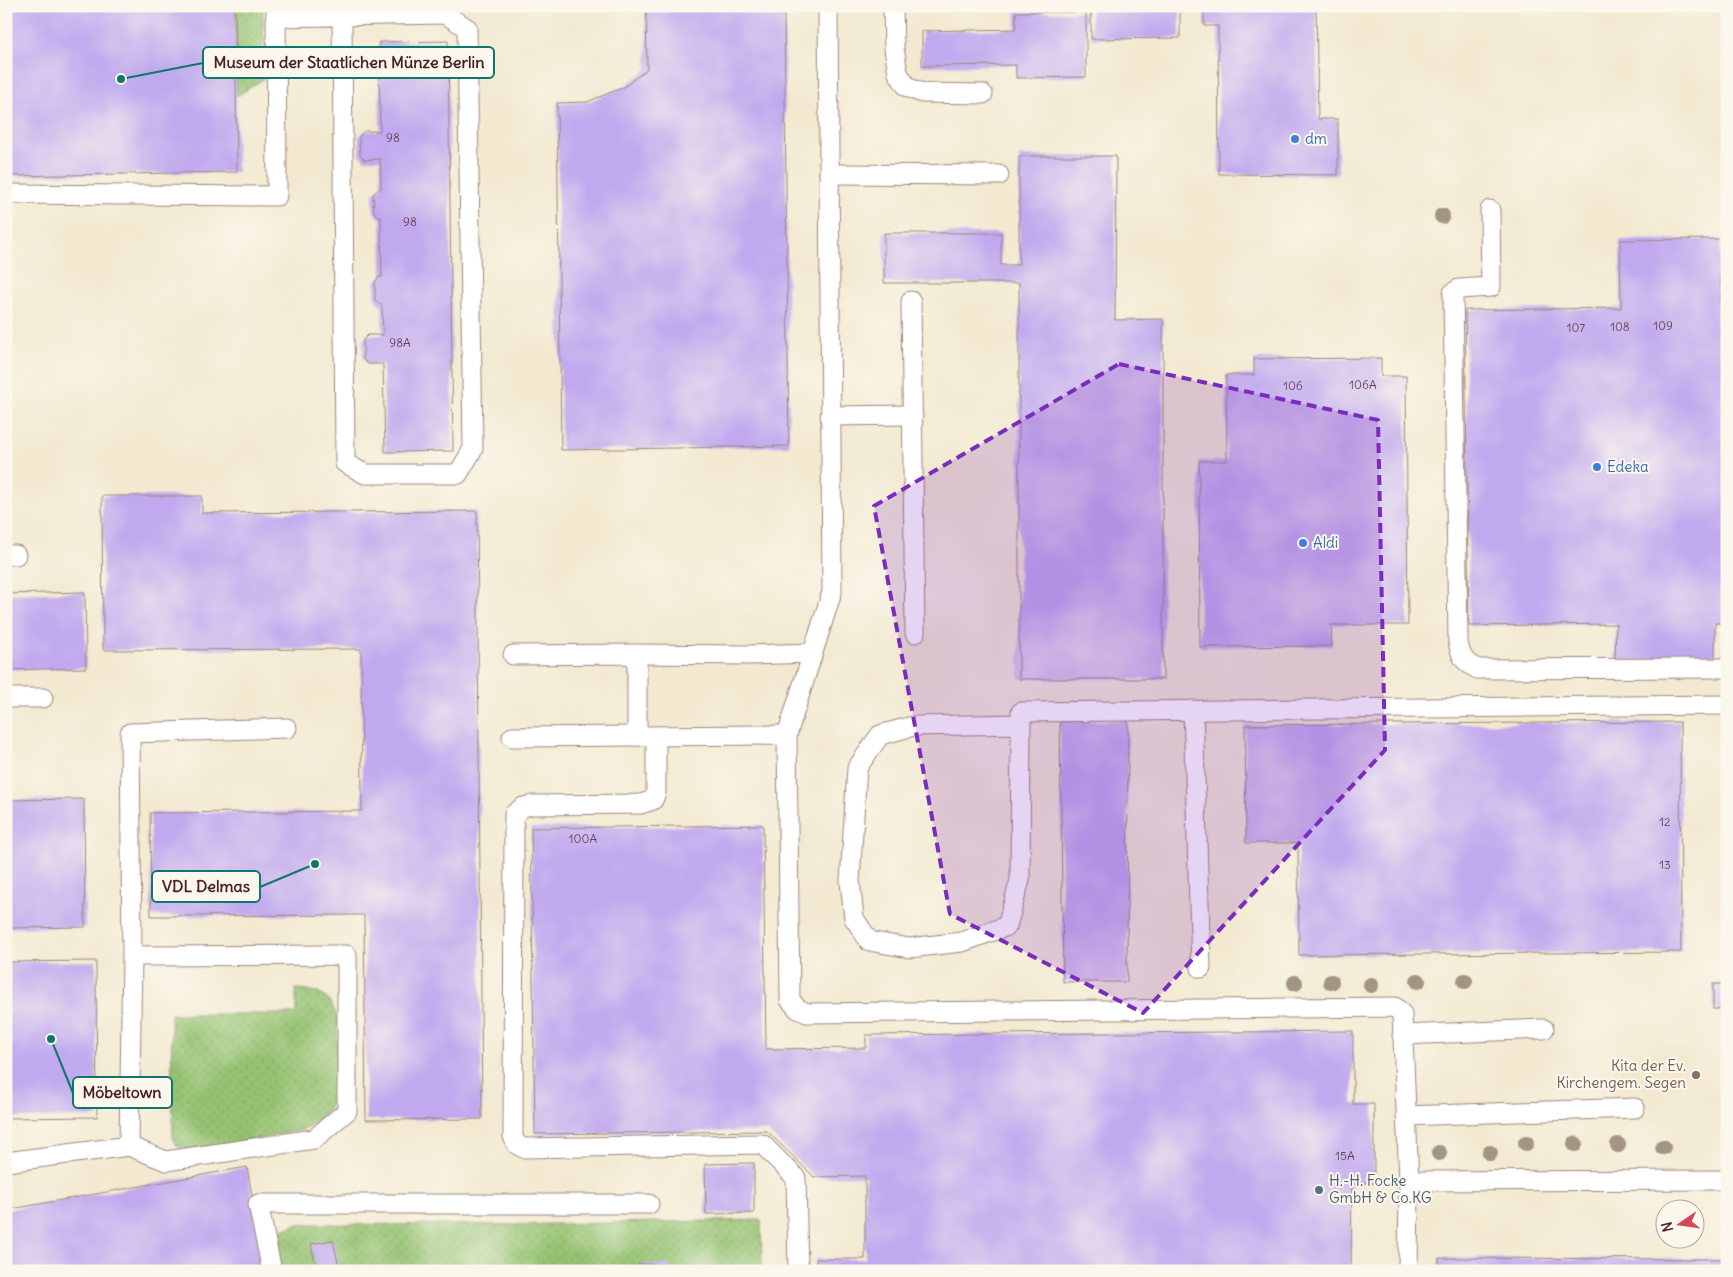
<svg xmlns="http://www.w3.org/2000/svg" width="1733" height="1277" viewBox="0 0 1733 1277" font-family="Delius,sans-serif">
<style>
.grass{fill:url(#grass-dots);stroke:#6f704e}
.building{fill:#c0a9ee}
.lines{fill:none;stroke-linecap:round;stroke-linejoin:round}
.service-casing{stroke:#9e847e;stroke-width:21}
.service{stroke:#fff;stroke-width:19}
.tree{fill:#a29581}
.marked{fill:#7b2cbf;fill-opacity:0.2;stroke:#7b2cbf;stroke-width:4;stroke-dasharray:10 6;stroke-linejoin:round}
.shop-dot{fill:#3f7fe0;stroke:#fbf7ec;stroke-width:2}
.education-dot{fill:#8d6e63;stroke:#fbf7ec;stroke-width:2}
.service-dot{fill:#5c6f8a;stroke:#fbf7ec;stroke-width:2}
.labels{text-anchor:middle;stroke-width:4;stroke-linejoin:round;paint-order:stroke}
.number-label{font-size:12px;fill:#68425c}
.shop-label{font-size:15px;fill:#366cbe;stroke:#fbf7ec;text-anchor:start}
.education-label{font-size:15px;fill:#785e54;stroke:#fbf7ec;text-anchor:end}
.service-label{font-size:15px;fill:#4e5e75;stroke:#fbf7ec;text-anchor:start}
.leader{fill:none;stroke:#0f766e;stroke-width:2}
.callout-dot{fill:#0f766e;stroke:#fbf7ec;stroke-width:2}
.callout{fill:#fbf7ec;stroke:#0f766e;stroke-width:2}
.callout-label{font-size:16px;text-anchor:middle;font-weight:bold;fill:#4a1f2b}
</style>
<defs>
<pattern id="grass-dots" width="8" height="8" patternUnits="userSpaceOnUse" patternTransform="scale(1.25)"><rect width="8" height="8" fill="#94c271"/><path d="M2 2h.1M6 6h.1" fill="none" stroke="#81a662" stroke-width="1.8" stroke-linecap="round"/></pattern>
</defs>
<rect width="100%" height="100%" fill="#fbf7ec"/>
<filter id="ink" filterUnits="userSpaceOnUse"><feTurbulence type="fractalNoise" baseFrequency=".02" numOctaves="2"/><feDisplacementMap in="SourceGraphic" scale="10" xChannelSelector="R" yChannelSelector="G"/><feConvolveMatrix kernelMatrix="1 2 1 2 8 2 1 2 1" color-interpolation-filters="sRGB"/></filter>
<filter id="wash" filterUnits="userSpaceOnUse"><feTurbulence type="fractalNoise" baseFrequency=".0096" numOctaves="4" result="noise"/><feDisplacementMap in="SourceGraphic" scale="20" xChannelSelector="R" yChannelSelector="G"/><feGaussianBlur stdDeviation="1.12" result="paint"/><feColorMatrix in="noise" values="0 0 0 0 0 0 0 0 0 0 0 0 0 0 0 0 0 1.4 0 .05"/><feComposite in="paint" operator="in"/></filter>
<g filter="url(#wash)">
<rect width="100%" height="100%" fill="#f2e9d0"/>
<g class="grass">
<path d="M235,6h28v73l-26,17z"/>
<path d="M296,989c22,1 34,6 41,28v73c-5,19 -18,31 -35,40l-116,23 -10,-9 -3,-4 -2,-126h125z"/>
<path d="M761,1220l1,51h-482l-5,-24 5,-16 17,-7 210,1z"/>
</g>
<g id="blocks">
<g class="building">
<path d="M6,6h229l2,166 -231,4z"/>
<path d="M646,6h138l5,440 -228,4 -4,-347 30,-1 37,-15 23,-18z"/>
<path d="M1091,6h89v32l-89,1z"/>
<path d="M1204,6h112l2,113h20v56l-119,-1 -1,-148h-14z"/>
<path d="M1016,12h70v65l-70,1v-13l-94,1v-35l94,-2z"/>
<path d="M448,41l5,410 -68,1 -2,-88h-15l-5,-5v-19l5,-5h15l-1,-29 -7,-6v-18l4,-5h3l-1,-60 -2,1 -5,-6 -1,-18 8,-6 -1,-29 -15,1 -5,-5 -1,-19 6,-5h15l-1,-89z"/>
<path d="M1019,156h97l-1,164 48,-1v360h-144v-396h-135v-50h117v32h18z"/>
<path d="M1720,239l1,68h6v316h-12v42l-100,-5 1,-36 -147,2 -4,-316 156,-2 -1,-68z"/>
<path d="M1381,358v18h25l2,249h-77l1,21 -132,1 -1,-186h28l-1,-86h28v-16z"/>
<path d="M102,496h100v17l275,-2 5,608 -116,1 -2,-205 -213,1 -1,-103 212,-2 -1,-162 -258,1z"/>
<path d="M85,592l1,76 -80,2v-76z"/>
<path d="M1128,720l-1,262h-64l-3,-260z"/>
<path d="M1680,722l1,230 -382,3 -1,-112h-52l-1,-118z"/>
<path d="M84,799l1,128 -79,1v-128z"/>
<path d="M763,825l3,224 100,-1v-13l487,-4v73h21v79h-22l-1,88h-535v-12h49v-83l-51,1 -47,-46 -232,3 -4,-306z"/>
<path d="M96,961l1,156 -91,1v-156z"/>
<rect x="1713" y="984" width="14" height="25"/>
<path d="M754,1163v50l-48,1 -1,-50z"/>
<path d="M247,1167l18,104h-259v-61z"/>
<path d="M333,1240l7,31h-23l-6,-27z"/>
<path d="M1439,1258l288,1v12h-288z"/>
<path d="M638,1264l32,1v6h-32z"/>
</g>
</g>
</g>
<g filter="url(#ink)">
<use href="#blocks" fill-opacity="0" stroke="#9e847e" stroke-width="1"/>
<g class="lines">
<g class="service-casing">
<g id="service">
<path d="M893,6l1,42 4,25 9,14 15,6 61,1"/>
<path d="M276,17l169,-3 22,14 6,421 -15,25h-93l-20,-11 -3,-447"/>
<path d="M829,174l170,1"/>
<path d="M6,194l271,2 -1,-190"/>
<path d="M1490,210l1,77 -32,2 -6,4 5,349c3,15 5,19 19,27l250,-1"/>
<path d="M911,301l4,332"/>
<path d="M830,416l83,-1"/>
<path d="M6,555h10"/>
<path d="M637,654l113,1 62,-2"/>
<path d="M513,655l124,-1v82"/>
<path d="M6,698h37"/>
<path d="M1193,710l8,258"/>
<path d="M1021,724l-108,2 -33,9 -23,33 -7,113 4,37 15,23 40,7 53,-6 45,-16 13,-46 1,-156v-12l706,-7"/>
<path d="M787,735l45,-143 -4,-586"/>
<path d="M656,736v57l-3,7 -12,4 -108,1 -10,2 -9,7 -1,322 3,8 7,4 239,-4 34,34 2,93"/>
<path d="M512,737l275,-2 3,265 8,9 9,4 588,-6 7,7 7,167"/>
<path d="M132,956l-2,-223 157,-5"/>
<path d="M1402,1035l142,-6"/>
<path d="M1406,1116l229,-8"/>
<path d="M6,1162l123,-16 37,15 148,-22 33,-28v-156l-215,1 -3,190"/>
<path d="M272,1271l-14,-67h391"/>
<path d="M1408,1271l1,-90 318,-1"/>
</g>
</g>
<use href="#service" class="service"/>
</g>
<g class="tree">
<circle cx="1442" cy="216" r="8"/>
<circle cx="1418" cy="981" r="8"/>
<circle cx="1465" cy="981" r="8"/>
<circle cx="1331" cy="982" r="8"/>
<circle cx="1295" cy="983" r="8"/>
<circle cx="1371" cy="985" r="8"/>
<circle cx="1526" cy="1143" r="8"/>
<circle cx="1575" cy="1144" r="8"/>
<circle cx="1618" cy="1145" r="8"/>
<circle cx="1663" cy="1147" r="8"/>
<circle cx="1439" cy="1153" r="8"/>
<circle cx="1490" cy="1153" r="8"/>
</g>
</g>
<path class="marked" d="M1119,364l259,56 7,330 -242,263 -193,-99 -76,-408z"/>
<g class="shop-dot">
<circle cx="1295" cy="139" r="5"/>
<circle cx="1597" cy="467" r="5"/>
<circle cx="1303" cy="543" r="5"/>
</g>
<circle class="education-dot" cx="1696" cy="1075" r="5"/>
<circle class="service-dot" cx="1319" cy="1190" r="5"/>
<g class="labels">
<g class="number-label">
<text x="393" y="142">98</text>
<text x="410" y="226">98</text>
<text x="1663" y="330">109</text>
<text x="1620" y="331">108</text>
<text x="1576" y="332">107</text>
<text x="400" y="347">98A</text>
<text x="1363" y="389">106A</text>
<text x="1293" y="390">106</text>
<text x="1665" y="826">12</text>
<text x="583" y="843">100A</text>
<text x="1665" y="869">13</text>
<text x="1345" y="1160">15A</text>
</g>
<g class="shop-label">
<text x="1305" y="144">dm</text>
<text x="1607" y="472">Edeka</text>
<text x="1313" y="548">Aldi</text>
</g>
<g class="education-label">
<text x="1686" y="1071">Kita der Ev.<tspan x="1686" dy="17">Kirchengem. Segen</tspan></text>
</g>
<g class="service-label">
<text x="1329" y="1186">H.-H. Focke<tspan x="1329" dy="17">GmbH &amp; Co.KG</tspan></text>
</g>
</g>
<path class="leader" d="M121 79L203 63M315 864L260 887M51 1039L73 1093"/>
<g class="callout-dot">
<circle cx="121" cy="79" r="5"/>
<circle cx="315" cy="864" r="5"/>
<circle cx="51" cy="1039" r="5"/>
</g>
<g class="callout">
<rect x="203" y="47" width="291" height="31" rx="5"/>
<rect x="152" y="871" width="108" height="31" rx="5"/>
<rect x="73" y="1077" width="99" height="31" rx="5"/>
</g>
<g class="callout-label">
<text x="349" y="68">Museum der Staatlichen Münze Berlin</text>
<text x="206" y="892">VDL Delmas</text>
<text x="122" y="1098">Möbeltown</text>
</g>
<rect width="1733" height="1277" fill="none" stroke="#fbf7ec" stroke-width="25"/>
<g transform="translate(1680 1224) rotate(257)"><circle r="24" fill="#fbf7ec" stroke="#b4a19f"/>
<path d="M0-4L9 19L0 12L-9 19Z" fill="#d1495b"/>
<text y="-8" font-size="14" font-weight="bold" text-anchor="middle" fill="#4a1f2b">N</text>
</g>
</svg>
